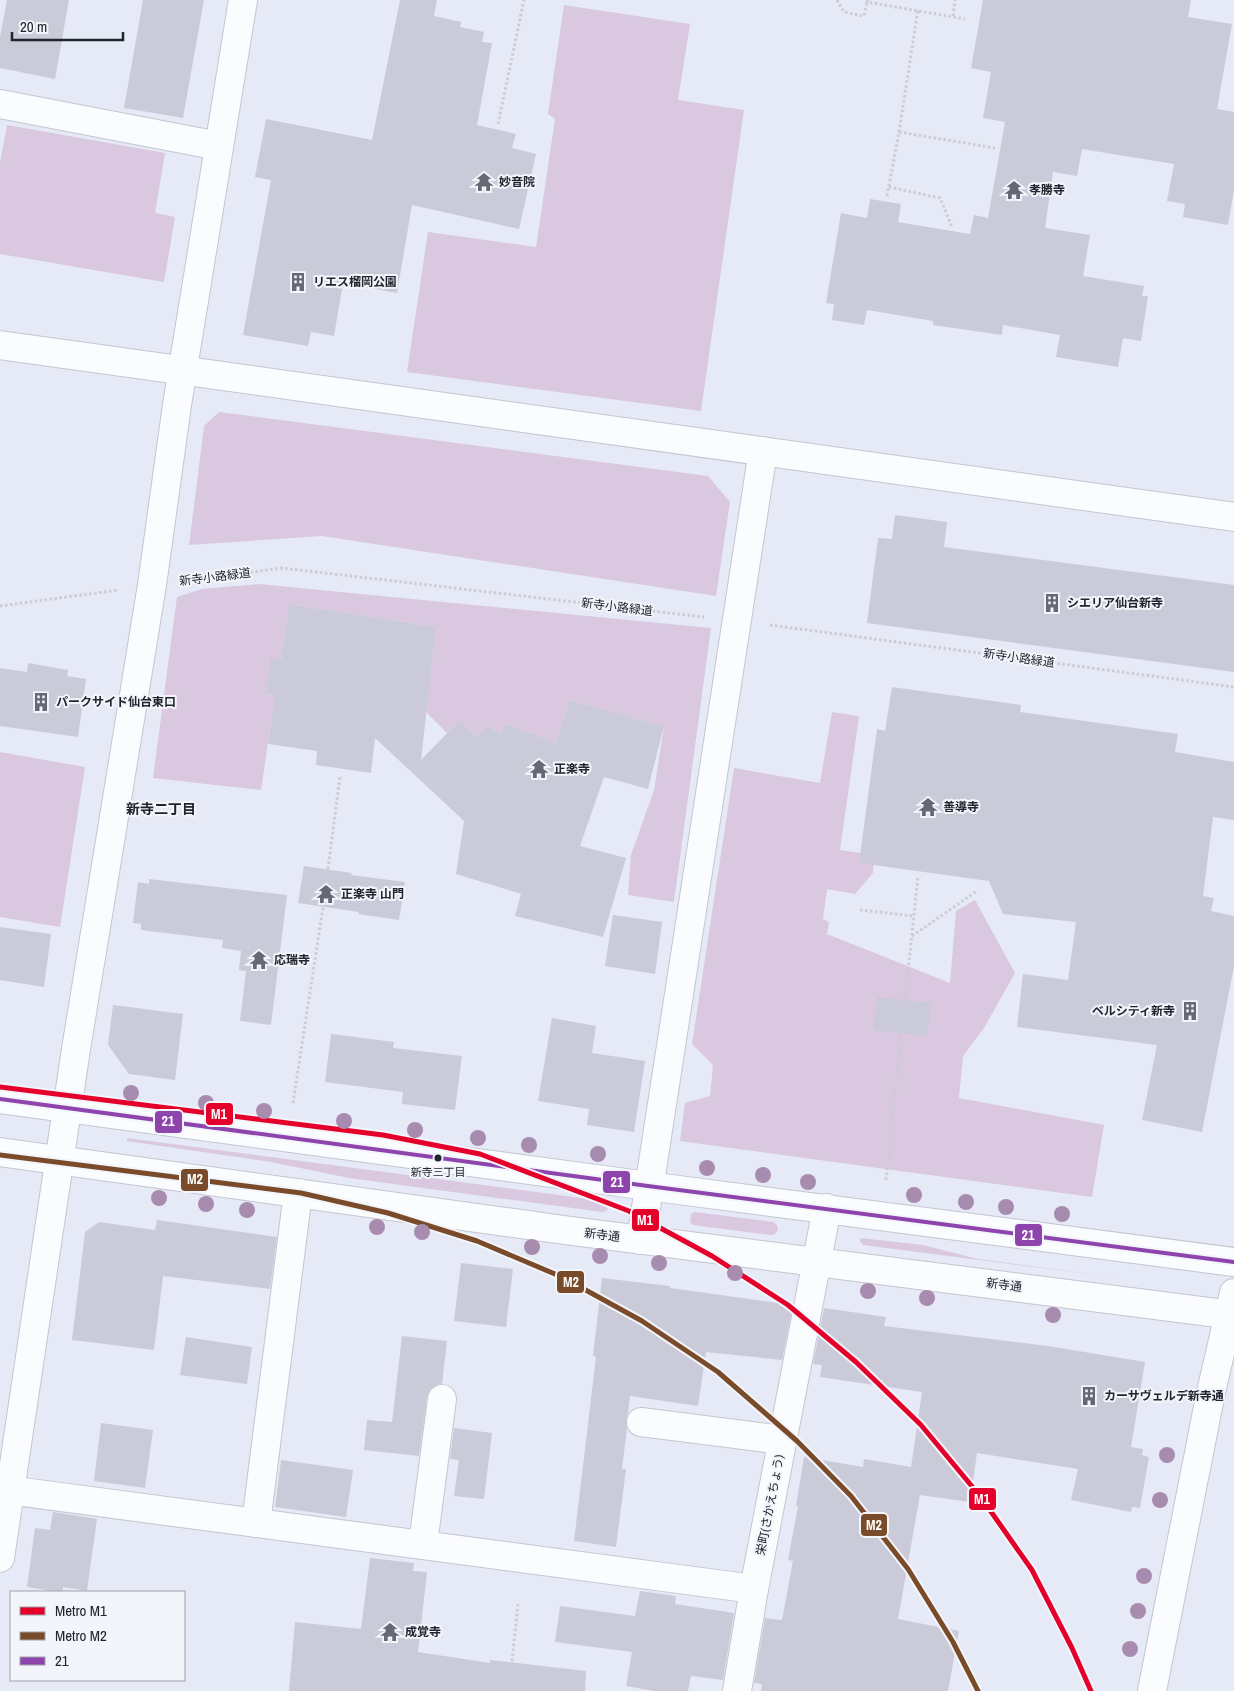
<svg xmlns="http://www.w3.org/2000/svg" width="1234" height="1691" viewBox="0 0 1234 1691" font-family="'Archivo Narrow','Noto Sans JP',sans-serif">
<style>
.green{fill:#d9c8e0}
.building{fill:#cacad9}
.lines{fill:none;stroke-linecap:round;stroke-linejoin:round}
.minor-casing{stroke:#c3c6d1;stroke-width:30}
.path{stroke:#cbcdd2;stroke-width:3;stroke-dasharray:2.5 2.5;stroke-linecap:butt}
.minor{stroke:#fbfcfe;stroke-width:28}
.bus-1-casing{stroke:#f2f5fa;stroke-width:8}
.bus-1{stroke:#8e44ad;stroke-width:4}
.metro-1-casing{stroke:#f2f5fa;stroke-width:9}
.metro-2-casing{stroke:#f2f5fa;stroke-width:9}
.metro-1{stroke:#e4002b;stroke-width:5}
.metro-2{stroke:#7a4b2a;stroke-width:5}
.tree{fill:#a88cb0}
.bus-dot{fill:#20242e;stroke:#f2f5fa;stroke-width:2}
.labels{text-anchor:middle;stroke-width:4;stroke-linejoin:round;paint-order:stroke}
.bus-label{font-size:11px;fill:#20242e;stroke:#f2f5fa}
.poi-label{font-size:12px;font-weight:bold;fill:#20242e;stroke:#f2f5fa;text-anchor:start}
.street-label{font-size:12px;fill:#20242e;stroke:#f2f5fa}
.neighbourhood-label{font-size:14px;font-weight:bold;fill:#20242e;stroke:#f2f5fa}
.line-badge{stroke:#f2f5fa;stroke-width:2}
.badge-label{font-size:14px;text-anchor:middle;font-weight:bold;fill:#fff}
</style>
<rect width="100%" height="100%" fill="#e6eaf7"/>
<g class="green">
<path d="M564,5l126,19 -12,76 66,10 -43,301 -294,-39 21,-140 108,15 19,-128 -7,-5z"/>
<path d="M7,125l158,28 -10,60 20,4 -11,65 -164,-28v-91z"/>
<path d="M219,412l489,64 22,26 -14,94 -394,-60 -133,9 15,-119z"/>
<path d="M259,584l452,44 -37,274 -46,-7 3,-40 23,-65 10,-64 -95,-26 -13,43 -49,-19 -7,10 -11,-9 -12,11 -17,-16 -13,13 -21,-21 10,-85 -147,-23 -8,56 -15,34 9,1 -14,95 -108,-12 24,-181 25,-8z"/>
<path d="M832,712l27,4 -19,134 34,5 -1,18 -18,21 -28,-5 -4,30 6,3 -2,12 123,49 6,-72 19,-11 40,73 -31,55 -21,28 -4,42 145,27 -12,72 -412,-56 5,-38 25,-7 3,-31 -21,-21 42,-276 86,15z"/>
<path d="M0,752l85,15 -25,160 -60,-10z"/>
<path d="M127,1138l477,63 3,2 1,5 -2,3 -4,1 -253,-34 -78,-16 -144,-21z"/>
<path d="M695,1212l78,10 4,3 1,5 -4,5h-4l-77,-10 -3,-3 1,-8z"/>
<path d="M861,1238l62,7 55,14 149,20 -264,-34 -3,-4z"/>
</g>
<g class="building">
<path d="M7,0h62l-14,79 -55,-11v-31z"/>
<path d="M143,0h61l-21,118 -59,-10z"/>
<path d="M400,0h37l-3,16 27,6 -1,5 24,5 -2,10 10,1 -15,82 39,9 -4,14 24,6 -17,75 -107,-24 -15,88 -54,-10 -9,53 -23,-4 -3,14 -65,-11 28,-155 -16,-3 11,-58 106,21z"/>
<path d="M983,0h208l-3,17 44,7 -15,85 17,3v78l-6,35 -45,-8 2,-13 -18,-3 7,-37 -92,-15 -5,27 -24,-4 -8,56 45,7 -7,41 61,10 -2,10h6l-7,45 -18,-3 -5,29 -62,-10 4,-22 -57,-10 -1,10 -69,-10v-4l-66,-11 -3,15 -32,-5 2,-16 -8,-1 15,-90 26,5 3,-19 31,5 -3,18 72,12 4,-19 14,3 17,-96 -22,-4 8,-46 -20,-4z"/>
<path d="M895,515l52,7 -3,25 290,38v87l-367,-49 11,-85 14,1z"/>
<path d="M289,604l147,23 -15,133 39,-40 17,16 12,-11 11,9 7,-10 49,19 13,-43 95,26 -16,63 -44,-12 -24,69 46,12 -23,79 -88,-21 6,-22 -65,-20 8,-53 -89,-83 -4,35 -55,-8 1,-14 -49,-7 7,-49 -9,-1 5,-36 10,2z"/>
<path d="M28,663l40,7 -1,6 19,3 -8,58 -78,-11v-58l27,4z"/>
<path d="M892,687l129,18 -1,7 158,22 -3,18 59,10v58l-21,-3 -10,79 11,2 -3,13 23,5v50l-32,166 -60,-12 15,-75 -140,-18 6,-53 45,6 8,-58 -73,-8 -14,-33 -130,-18 18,-134 8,2z"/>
<path d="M304,866l48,7 -1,2 54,7 -6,38 -41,-6 1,-2 -61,-9z"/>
<path d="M149,879l138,16 -16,130 -31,-4 6,-50 -7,-1 2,-19 -19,-3 1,-8 -82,-10v-6l-8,-1 5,-41 11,2z"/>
<path d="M613,915l49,7 -7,52 -50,-8z"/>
<path d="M0,927l51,7 -7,53 -44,-7z"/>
<path d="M877,997l54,6 -4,33 -53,-6z"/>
<path d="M113,1005l70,9 -8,66 -46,-6 -21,-29z"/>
<path d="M552,1018l44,8 -4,27 53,8 -11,71 -47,-7 2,-16 -51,-8z"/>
<path d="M331,1034l63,8 -1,6 69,8 -7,54 -53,-6 1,-12 -78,-10z"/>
<path d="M157,1220l120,17 -7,52 -107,-13 -9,74 -82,-10 13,-108 14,-10 56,8z"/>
<path d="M461,1263l52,6 -7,58 -52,-6z"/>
<path d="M602,1278l68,8v2l123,17 -11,55 -76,-8 -8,54 -68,-10 -2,17 -2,8 1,7 -5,41h4l-10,78 -42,-6 22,-184 -3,-1z"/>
<path d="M824,1308l62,9 -2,9 164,20 97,16 -14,85 12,2 -1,6 7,2 -9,51 -8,-1 -1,5 -60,-12 7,-31 -101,-16 -7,49 -50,-7 -22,124 61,12 -11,60h-187l1,-7 -8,-1 11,-65 17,2 11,-59 -5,-1 10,-54h-2l8,-49 59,10 1,-8 47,8 11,-75 -102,-15 2,-12 -9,-1z"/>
<path d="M402,1336l45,5 -5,43 -6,1 -6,4 -3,8 -8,59 -55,-6 3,-30 25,2z"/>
<path d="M186,1337l66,10 -5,37 -67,-9z"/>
<path d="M101,1423l52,7 -8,58 -51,-7z"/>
<path d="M454,1428l38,5 -8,66 -30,-3 5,-36 -9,-1z"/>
<path d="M281,1460l72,10 -7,47 -71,-10z"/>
<path d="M53,1512l44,7 -10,72 -24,-4v5h-5l-31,-5 8,-59 15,2z"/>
<path d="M370,1558l44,5 -1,8 14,1 -9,80 72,11v-3l96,11 -1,20h-296l6,-69 66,7z"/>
<path d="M640,1591l36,5 -1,8 59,9 -11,67 -32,-4 -3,15h-34l-28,-5 6,-34 -77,-10 5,-36 75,10z"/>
</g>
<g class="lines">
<g class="minor-casing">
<g id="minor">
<path d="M0,104l219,42"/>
<path d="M0,345l1234,172"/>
<path d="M0,1099l648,87 586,76"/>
<path d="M0,1152l564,78 670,85"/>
<path d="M641,1240l122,-789"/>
<path d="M641,1422l142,18"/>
<path d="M0,1489l754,100"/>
<path d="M256,1523l42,-330"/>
<path d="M423,1544l19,-145"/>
<path d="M0,1558l76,-509 76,-464 25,-180 66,-405"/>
<path d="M737,1691l17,-102 73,-381"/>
<path d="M1152,1691l59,-299 23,-99"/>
</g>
</g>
<g class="path">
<path d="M837,0l7,12 20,4 3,-14"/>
<path d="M868,0l-1,2 98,17"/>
<path d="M953,16l2,-16"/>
<path d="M498,124l26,-124"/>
<path d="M899,132l96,16"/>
<path d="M889,187l51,11 12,29"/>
<path d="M887,196l12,-64 19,-122"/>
<path d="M186,581l96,-13 422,49"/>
<path d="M0,606l118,-16"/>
<path d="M770,625l464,62"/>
<path d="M328,869l12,-93"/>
<path d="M860,910l54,6"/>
<path d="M912,936l65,-45"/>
<path d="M905,1000l13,-124"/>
<path d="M293,1103l30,-196"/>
<path d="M886,1180l15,-146"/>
<path d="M512,1661l6,-57"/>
</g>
<use href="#minor" class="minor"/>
<g class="bus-1-casing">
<path id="bus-1" d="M0,1099l648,87 586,76"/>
</g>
<use href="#bus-1" class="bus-1"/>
<g class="metro-1-casing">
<path id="metro-1" d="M0,1087l383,48 97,19 149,57 83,45 76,49 68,57 65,63 59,71 52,74 40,78 19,43"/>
</g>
<g class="metro-2-casing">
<path id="metro-2" d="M0,1155l301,38 87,20 89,28 85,36 80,44 76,51 79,69 54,55 57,73 45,73 25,49"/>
</g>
<use href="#metro-1" class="metro-1"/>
<use href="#metro-2" class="metro-2"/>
</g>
<g class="tree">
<circle cx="131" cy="1093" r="8"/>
<circle cx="206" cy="1103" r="8"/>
<circle cx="264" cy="1111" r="8"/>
<circle cx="344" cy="1121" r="8"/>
<circle cx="415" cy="1130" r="8"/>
<circle cx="478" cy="1138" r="8"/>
<circle cx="529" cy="1145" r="8"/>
<circle cx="598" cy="1154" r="8"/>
<circle cx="707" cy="1168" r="8"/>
<circle cx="763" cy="1175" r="8"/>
<circle cx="808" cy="1182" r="8"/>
<circle cx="914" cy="1195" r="8"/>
<circle cx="159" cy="1198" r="8"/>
<circle cx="966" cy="1202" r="8"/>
<circle cx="206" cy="1204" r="8"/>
<circle cx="1006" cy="1207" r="8"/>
<circle cx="247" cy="1210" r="8"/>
<circle cx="1062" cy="1214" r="8"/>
<circle cx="377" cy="1227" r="8"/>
<circle cx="422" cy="1232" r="8"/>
<circle cx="532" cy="1247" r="8"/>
<circle cx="600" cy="1256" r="8"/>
<circle cx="659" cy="1263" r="8"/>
<circle cx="735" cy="1273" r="8"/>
<circle cx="868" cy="1291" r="8"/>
<circle cx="927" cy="1298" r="8"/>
<circle cx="1053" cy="1315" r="8"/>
<circle cx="1167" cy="1455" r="8"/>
<circle cx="1160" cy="1500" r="8"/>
<circle cx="1144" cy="1576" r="8"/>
<circle cx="1138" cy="1611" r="8"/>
<circle cx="1130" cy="1649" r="8"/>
</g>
<defs>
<g id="temple-bare" transform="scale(1.5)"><path d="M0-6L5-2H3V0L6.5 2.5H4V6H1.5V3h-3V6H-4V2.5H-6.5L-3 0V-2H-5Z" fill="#656974" stroke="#f2f5fa" stroke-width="2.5" paint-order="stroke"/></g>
<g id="building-bare" transform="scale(1.5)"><path d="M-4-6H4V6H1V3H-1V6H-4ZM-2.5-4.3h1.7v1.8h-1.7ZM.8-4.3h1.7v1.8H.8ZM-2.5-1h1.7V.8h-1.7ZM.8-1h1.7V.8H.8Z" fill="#656974" stroke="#f2f5fa" stroke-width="2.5" paint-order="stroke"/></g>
</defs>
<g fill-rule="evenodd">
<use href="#temple-bare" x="484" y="182"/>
<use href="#temple-bare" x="1014" y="190"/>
<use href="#building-bare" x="298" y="282"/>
<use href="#building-bare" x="1052" y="603"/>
<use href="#building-bare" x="41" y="702"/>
<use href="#temple-bare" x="539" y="769"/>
<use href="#temple-bare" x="928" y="807"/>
<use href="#temple-bare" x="326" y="894"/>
<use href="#temple-bare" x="259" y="960"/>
<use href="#building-bare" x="1190" y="1011"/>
<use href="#building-bare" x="1089" y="1396"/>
<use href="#temple-bare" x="390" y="1632"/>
</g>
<circle class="bus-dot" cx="438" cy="1158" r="4.5"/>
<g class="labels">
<g class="bus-label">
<text x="438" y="1176">新寺三丁目</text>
</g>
<g class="poi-label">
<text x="499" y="186">妙音院</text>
<text x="1029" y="194">孝勝寺</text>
<text x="313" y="286">リエス榴岡公園</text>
<text x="1067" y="607">シエリア仙台新寺</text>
<text x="56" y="706">パークサイド仙台東口</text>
<text x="554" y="773">正楽寺</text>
<text x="943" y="811">善導寺</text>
<text x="341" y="898">正楽寺 山門</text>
<text x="274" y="964">応瑞寺</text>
<text x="1175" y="1015" text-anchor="end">ベルシティ新寺</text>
<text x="1104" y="1400">カーサヴェルデ新寺通</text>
<text x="405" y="1636">成覚寺</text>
</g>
<g class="street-label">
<text transform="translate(215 577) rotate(-7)" y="4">新寺小路緑道</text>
<text transform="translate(617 607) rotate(7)" y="4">新寺小路緑道</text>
<text transform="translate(1019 658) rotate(8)" y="4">新寺小路緑道</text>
<text transform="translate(602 1235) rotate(7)" y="4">新寺通</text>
<text transform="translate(1004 1285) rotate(7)" y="4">新寺通</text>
<text transform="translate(770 1505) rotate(-79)" y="4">栄町(さかえちょう)</text>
</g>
<g class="neighbourhood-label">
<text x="161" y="814">新寺二丁目</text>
</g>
</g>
<g class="line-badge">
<rect x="205" y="1102" width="29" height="24" rx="5" fill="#e4002b"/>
<rect x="154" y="1110" width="29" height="24" rx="5" fill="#8e44ad"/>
<rect x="180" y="1168" width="29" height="24" rx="5" fill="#7a4b2a"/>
<rect x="602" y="1170" width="29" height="24" rx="5" fill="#8e44ad"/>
<rect x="631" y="1208" width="29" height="24" rx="5" fill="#e4002b"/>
<rect x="1014" y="1223" width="29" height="24" rx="5" fill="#8e44ad"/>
<rect x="556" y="1270" width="29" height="24" rx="5" fill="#7a4b2a"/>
<rect x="968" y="1487" width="29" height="24" rx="5" fill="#e4002b"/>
<rect x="860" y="1513" width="28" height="24" rx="5" fill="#7a4b2a"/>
</g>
<g class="badge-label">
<text x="219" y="1119">M1</text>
<text x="168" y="1126">21</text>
<text x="195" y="1184">M2</text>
<text x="617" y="1187">21</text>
<text x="645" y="1225">M1</text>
<text x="1028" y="1240">21</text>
<text x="571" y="1287">M2</text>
<text x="982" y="1504">M1</text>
<text x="874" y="1530">M2</text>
</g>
<rect x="10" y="1591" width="175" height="90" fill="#f2f5fa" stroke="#9ea1a8"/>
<rect x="20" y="1607" width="25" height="8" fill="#e4002b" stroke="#9ea1a8"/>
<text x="55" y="1616" font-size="15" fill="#20242e">Metro M1</text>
<rect x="20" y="1632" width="25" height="8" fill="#7a4b2a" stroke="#9ea1a8"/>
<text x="55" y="1641" font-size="15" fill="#20242e">Metro M2</text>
<rect x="20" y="1657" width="25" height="8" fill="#8e44ad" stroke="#9ea1a8"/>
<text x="55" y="1666" font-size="15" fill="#20242e">21</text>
<path d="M12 32v8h111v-8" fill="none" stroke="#20242e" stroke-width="2.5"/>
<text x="20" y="32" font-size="15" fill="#20242e" stroke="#f2f5fa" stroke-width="4" paint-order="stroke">20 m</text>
</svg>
